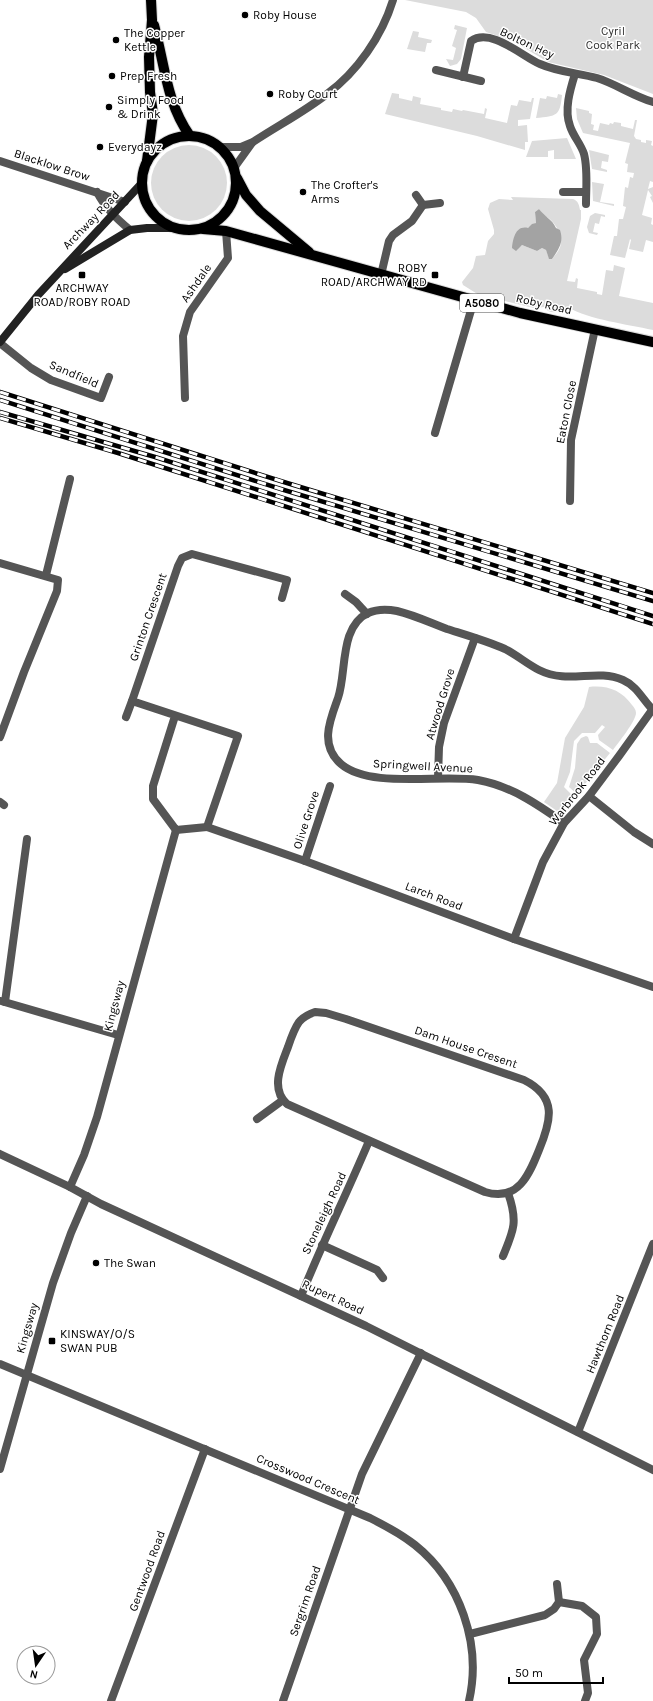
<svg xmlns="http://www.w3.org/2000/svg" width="653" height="1701" viewBox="0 0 653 1701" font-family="Karla,sans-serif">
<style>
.green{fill:#dcdcdc;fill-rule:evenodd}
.water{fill:#a3a3a3}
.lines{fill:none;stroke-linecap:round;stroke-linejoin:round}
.primary-casing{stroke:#dbdbdb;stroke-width:12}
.minor{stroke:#555;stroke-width:8}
.tertiary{stroke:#555;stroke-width:8}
.secondary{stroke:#222;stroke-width:8}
.primary{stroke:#000;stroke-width:10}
.rail-casing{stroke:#000;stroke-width:4.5}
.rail{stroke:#fff;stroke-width:3;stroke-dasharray:9;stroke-linecap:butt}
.poi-dot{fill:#000;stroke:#fff;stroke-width:1.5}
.labels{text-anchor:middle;stroke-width:3;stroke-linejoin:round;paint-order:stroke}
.shield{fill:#fff;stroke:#4c4c4c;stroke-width:1}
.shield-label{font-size:11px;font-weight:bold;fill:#000}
.poi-label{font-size:12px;fill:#000;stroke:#fff;text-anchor:start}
.park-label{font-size:12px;fill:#333;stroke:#fff}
.street-label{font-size:12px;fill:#000;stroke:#fff}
</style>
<rect width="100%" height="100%" fill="#fff"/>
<g class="green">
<path d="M405,0h248v94l-49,-19 -56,-13 -35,-21 -27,-9 -10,-14 -10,-6z"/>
<path d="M455,25l12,3 -6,31 -4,5 -7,2 -4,-7 7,1 3,-12 -4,-2 5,-16 -3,-1z"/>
<path d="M413,31l6,1 -1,5 14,3 -1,3h-4l-2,9 -18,-3z"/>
<path d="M392,93l7,1v4l13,3 1,-5 8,2 -1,6 21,4v2l11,2 1,-3 9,2 1,-1 21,4 1,-6 2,1 -2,9 22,5 4,-18 6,1 2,-6 12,2 1,-4h2l-4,21 -12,1v6l9,-1 1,17h-3v8l-48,-14 -92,-22z"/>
<path d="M558,94l4,1c-2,21 -5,21 -26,23l4,-20 6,1 1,-3 10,2z"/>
<path d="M576,108l13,3v2l3,1 -1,10 3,1 -1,5 5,1 2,-8 9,2 1,-2 3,1 1,-2 7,1v3l12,3 2,-9h2l-3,16 2,3 5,1v2l5,1v-3l6,1 -1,4 2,1v36l-3,-1 -2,8 5,-2v16l-3,-6 2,-1 -4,-6 -6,25 10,3 -1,6 2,1v17l-7,-2 -3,12 -14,-3 2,-9 -1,-1 -5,19 -15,-3 4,-19h3l2,-17h4l3,-12 -3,-1 2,-19 3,1 2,-11 3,1 1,-5 -7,-1 1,-8 -3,-1 5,-20 -47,-10 -6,-14z"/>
<path d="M567,138l9,21h-22v-9l-6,1v6h-22l6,-16z"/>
<circle cx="189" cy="183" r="38"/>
<path d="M589,150l20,5 -1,7 -6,-1 -1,7 6,2v2l-15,-3z"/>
<path d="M592,182l12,2 -4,18 14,2v2l-21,-5z"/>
<path d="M511,197l62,2c5,2 6,5 7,11h1v9l-14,62 8,1 1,-4 2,1 -1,9 20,4v2l5,1 4,-25 7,1 1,-6 11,3 -6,28 34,7v27c-27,-6 -62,-10 -86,-23 -8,5 -16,9 -23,0l-10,1 -55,-13 -16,-10 -1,-3 11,-14 3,-12 9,-1 3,-14 6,-7v-4l-6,-21 2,-6 9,-4 14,1zM539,209l5,7c9,2 18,18 17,26 0,7 -5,12 -9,17l-3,-1 -3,-8 -4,-2 -5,3 -15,-6 -4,3h-6l1,-3 15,-17 8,-5 -1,-11z"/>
<path d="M595,213l10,2v2l-4,-1 -2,8 -4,-1 -2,9 5,1 -1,2 -8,-2 -2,-6 3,-11z"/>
<path d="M589,687c18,-2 32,3 43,18 2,2 4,5 4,8 0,8 -18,30 -23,37l-14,-10 -1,-5 7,-8 -3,-2 -7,8h-13l-8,8 -4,31 -6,15 10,10 -12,13 -5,1 -13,-9 13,-19 8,-45 19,-31z"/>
<path d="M586,736l2,1 2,6h7l13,10 -33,41 -8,-7 6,-19 2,-24 4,-6z"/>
</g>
<path class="water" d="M539,209c6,8 13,10 17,19l4,2c4,12 -1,19 -8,29h-3l-3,-9 -4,-2 -5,3 -15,-6 -6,6 -4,-3c1,-10 4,-23 16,-20l4,-4 4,-1 -1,-11z"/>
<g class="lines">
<g class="primary-casing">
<g id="primary">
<path d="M154,25c11,40 12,77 36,111"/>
<circle cx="189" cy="183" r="47"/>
<path d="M147,161l6,-47 -3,-22 -1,-35 3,-37 -1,-20"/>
<path d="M237,178l9,17 14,16 49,41"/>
<path d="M203,229l23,2 294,82 133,29"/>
</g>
</g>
<g class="minor">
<path d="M436,70l45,11"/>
<path d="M575,74c-5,16 -11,36 -5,52 3,10 11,18 14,28 4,15 2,33 2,50"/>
<path d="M463,77l8,-36c20,-14 52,16 69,23 18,8 38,9 57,14 19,6 36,18 56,24"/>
<path d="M220,147h21l12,-5c24,-16 51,-30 74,-48 30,-22 55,-58 66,-94"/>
<path d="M0,161l125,41"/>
<path d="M234,168l18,-25"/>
<path d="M97,192c8,16 20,27 33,38"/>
<path d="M563,192h23"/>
<path d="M416,195l7,10 17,-2"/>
<path d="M381,275l8,-34 4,-6 19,-14 11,-16"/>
<path d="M0,343l31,25 20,12 50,18 8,-21"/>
<path d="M185,398l-2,-62 7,-24 38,-54 -2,-27"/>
<path d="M435,433l39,-133"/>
<path d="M570,501l1,-61 24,-111"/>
<path d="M0,563l58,17 -1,11 -33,81 -24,65"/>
<path d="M46,575l24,-96"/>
<path d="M345,594l11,8 11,12"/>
<path d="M175,716l-22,70v13l23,31 31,-3 31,-91 -106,-35 46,-135 4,-8 10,-4 95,26 -5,18"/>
<path d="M126,717l6,-16"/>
<path d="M438,778l1,-31 5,-24 31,-85"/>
<path d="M589,796l45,36 19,12"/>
<path d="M0,802l4,3"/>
<path d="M564,823c-27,-19 -53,-37 -86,-43 -37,-6 -108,9 -137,-16 -22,-19 -11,-44 -3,-66 9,-26 1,-71 30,-85 9,-4 19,-4 29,-2 17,4 34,12 50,18 19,6 40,12 58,20 12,6 22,15 34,21 30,15 56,-2 84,10 14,6 20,20 30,30"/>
<path d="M207,827l98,34 209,78 139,48"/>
<path d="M305,861l25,-75"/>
<path d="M514,939l29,-77 21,-39 25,-27 30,-40 33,-46"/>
<path d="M1,1001l117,34"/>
<path d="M5,1002l22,-163"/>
<path d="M315,1012l11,1 20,6 178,61c34,17 27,41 15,70 -10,25 -21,52 -54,42l-198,-88c-17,-15 -6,-39 1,-57 3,-9 6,-18 11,-25 5,-6 10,-8 16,-10z"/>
<path d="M257,1119l26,-19"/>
<path d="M70,1187l14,-32 13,-38 79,-287"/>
<path d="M322,1245l55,25 6,8"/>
<path d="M503,1256c11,-26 15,-35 5,-63"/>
<path d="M301,1296c21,-52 46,-103 68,-155"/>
<path d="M0,1364l370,154c16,8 31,16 45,27 45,36 67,99 54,156"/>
<path d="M578,1432l75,-188"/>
<path d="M0,1469l53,-186 18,-50 16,-37"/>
<path d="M559,1602l23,4 14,11 1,17 -13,26 4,33 -3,8"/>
<path d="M470,1634l75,-19 9,-6 5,-7 -2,-18"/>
<path d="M111,1701l94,-252"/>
<path d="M283,1701l79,-227 59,-121"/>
</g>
<path class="tertiary" d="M0,1154l70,33 31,17 265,122 287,144"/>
<g class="secondary">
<path d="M65,269l65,-39 17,-2h28"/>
<path d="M0,342l38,-47 104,-112"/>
</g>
<use href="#primary" class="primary"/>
<g class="rail-casing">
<g id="rail">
<path d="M0,392l287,91 366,110"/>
<path d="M0,400l284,90 369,111"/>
<path d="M0,412l155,45 498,159"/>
<path d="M0,418l118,35 535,171"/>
</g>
</g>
<use href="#rail" class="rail"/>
</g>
<g class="poi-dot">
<circle cx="245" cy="15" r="4"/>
<circle cx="116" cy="40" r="4"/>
<circle cx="112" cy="76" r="4"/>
<circle cx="270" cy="94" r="4"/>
<circle cx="109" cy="107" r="4"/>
<circle cx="100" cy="147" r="4"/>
<circle cx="303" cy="192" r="4"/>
<rect x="78" y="271" width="8" height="8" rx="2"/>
<rect x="431" y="271" width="8" height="8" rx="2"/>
<circle cx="96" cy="1263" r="4"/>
<rect x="48" y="1337" width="8" height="8" rx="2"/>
</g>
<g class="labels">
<rect class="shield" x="460" y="294" width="44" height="18" rx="3"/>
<g class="shield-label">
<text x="482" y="307">A5080</text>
</g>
<g class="poi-label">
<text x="253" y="19">Roby House</text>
<text x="124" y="37">The Copper<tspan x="124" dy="14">Kettle</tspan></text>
<text x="120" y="80">Prep Fresh</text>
<text x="278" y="98">Roby Court</text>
<text x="117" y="104">Simply Food<tspan x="117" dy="14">&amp; Drink</tspan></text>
<text x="108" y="151">Everydayz</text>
<text x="311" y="189">The Crofter's<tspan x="311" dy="14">Arms</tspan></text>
<text x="427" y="272" text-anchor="end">ROBY<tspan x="427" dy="14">ROAD/ARCHWAY RD</tspan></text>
<text x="82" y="292" text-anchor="middle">ARCHWAY<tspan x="82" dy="14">ROAD/ROBY ROAD</tspan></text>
<text x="104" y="1267">The Swan</text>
<text x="60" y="1338">KINSWAY/O/S<tspan x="60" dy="14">SWAN PUB</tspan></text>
</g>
<g class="park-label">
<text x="613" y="35">Cyril<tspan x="613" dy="14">Cook Park</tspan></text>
</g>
<g class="street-label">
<text transform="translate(527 43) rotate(25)" y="4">Bolton Hey</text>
<text transform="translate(52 165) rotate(18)" y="4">Blacklow Brow</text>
<text transform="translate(91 220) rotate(-46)" y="4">Archway Road</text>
<text transform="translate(196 283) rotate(-55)" y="4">Ashdale</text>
<text transform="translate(544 304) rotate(13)" y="4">Roby Road</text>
<text transform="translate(74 374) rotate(23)" y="4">Sandfield</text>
<text transform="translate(566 412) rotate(-79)" y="4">Eaton Close</text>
<text transform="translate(148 617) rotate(-71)" y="4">Grinton Crescent</text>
<text transform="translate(440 704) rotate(-73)" y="4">Atwood Grove</text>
<text transform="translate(423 766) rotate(3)" y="4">Springwell Avenue</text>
<text transform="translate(577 791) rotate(-52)" y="4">Warbrook Road</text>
<text transform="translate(306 820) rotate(-72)" y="4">Olive Grove</text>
<text transform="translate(434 896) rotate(21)" y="4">Larch Road</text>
<text transform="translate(114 1006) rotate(-75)" y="4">Kingsway</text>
<text transform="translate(466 1047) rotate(19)" y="4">Dam House Cresent</text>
<text transform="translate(324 1213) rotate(-65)" y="4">Stoneleigh Road</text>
<text transform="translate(333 1297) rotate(25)" y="4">Rupert Road</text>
<text transform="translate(27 1328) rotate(-74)" y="4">Kingsway</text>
<text transform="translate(605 1334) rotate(-68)" y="4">Hawthorn Road</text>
<text transform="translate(308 1479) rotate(23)" y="4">Crosswood Crescent</text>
<text transform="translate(147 1571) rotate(-70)" y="4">Gentwood Road</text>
<text transform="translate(305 1601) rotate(-71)" y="4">Sergrim Road</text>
</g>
</g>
<g transform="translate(36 1665) rotate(193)"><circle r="19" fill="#ffffff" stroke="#999999"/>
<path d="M0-3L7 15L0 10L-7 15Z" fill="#000000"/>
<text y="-6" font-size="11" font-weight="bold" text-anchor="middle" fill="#000000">N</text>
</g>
<path d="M509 1677v6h94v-6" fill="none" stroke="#000000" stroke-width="2"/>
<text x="515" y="1677" font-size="12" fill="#000000" stroke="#ffffff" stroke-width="3" paint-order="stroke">50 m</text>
</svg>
